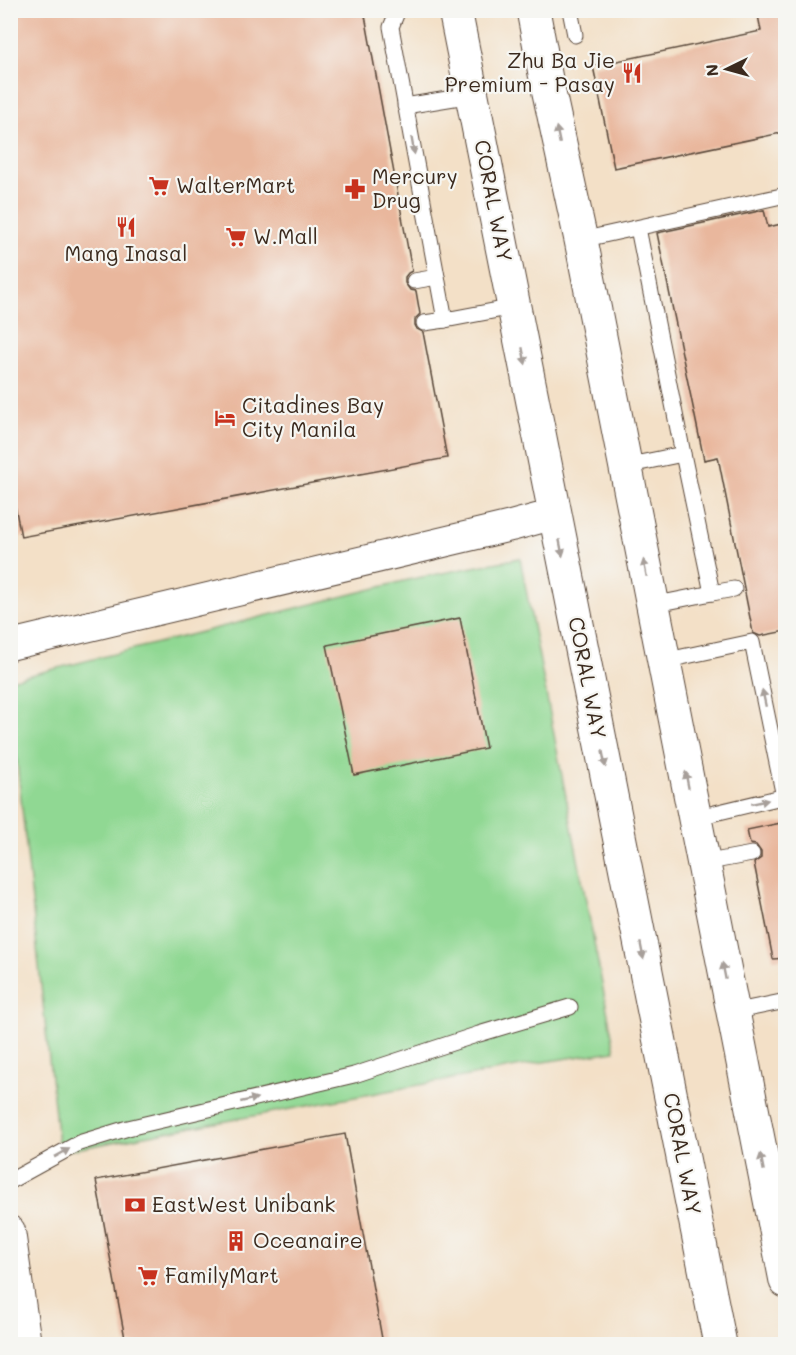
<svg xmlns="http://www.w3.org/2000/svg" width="796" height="1355" viewBox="0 0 796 1355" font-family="Mali,sans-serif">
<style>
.green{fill:#90d893;stroke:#668158;stroke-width:1.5}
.building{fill:#e9b79d}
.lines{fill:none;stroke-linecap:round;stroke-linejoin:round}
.service-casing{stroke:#574537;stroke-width:17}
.minor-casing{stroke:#574537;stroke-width:32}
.tertiary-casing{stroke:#574537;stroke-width:35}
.service{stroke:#fff;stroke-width:15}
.minor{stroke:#fff;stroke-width:30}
.tertiary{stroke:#fff;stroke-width:33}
.oneway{fill:#a79f9a}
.labels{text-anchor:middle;stroke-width:4.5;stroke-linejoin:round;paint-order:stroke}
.poi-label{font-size:21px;fill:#3b2a1e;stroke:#f6f6f2;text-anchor:start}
.street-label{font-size:21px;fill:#3b2a1e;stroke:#f6f6f2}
</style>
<rect width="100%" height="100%" fill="#f6f6f2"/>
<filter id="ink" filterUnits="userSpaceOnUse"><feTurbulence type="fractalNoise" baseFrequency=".0167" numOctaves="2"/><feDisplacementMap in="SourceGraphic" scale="12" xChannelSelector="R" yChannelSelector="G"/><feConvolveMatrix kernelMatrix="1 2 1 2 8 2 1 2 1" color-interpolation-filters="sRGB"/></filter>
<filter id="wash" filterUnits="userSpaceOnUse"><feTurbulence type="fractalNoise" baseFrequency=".008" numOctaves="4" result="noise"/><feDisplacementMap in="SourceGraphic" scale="24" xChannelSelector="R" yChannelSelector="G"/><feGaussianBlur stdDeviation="1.35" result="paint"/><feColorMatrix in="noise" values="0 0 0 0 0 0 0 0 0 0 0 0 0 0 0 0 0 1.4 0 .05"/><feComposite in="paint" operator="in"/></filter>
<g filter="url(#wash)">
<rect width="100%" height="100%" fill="#f3e0c7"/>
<path class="green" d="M520,558l95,493 -72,11 -484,90 -48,-446 -1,-26 402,-101z"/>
<g id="blocks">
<g class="building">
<path d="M10,10h354l48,261 -4,2 -3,4v6l5,7 6,1 4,23 -5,5v6l2,4 6,3 24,126 -426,79 -11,-58z"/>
<path d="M757,10h29v122l-172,36 -21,-102 168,-35z"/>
<path d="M764,210l4,17 18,-4v408l-26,5 -7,-3 -35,-176 -14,3 -47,-227z"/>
<path d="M460,618l26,130 -132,27 -27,-130z"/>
<path d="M786,822v136l-13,1 -19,-96 7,-5v-6l-5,-7 -6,-1 -3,-14z"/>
<path d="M345,1134l38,210h-257l-30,-164z"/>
</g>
</g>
</g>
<g filter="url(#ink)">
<use href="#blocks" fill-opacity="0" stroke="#574537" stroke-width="1.5"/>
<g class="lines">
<g class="service-casing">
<g id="service">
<path d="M398,10l-7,17 54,293 69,-13"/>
<path d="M570,10l5,25"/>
<path d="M405,106l67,-11"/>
<path d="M638,228l45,226 29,139 -60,12"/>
<path d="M581,240l205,-45"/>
<path d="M414,281l23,-4"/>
<path d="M424,323l21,-3"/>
<path d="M625,466l58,-12"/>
<path d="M712,593l22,-4"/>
<path d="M663,661l89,-19 32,155"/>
<path d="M694,818l92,-22"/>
<path d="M703,863l49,-9"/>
<path d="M732,1012l54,-11"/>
<path d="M10,1181l69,-38 49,-15 226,-53 125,-41 91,-27"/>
</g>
</g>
<g class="minor-casing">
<g id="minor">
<path d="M10,645l501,-119 44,-12"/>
<path d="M10,1231l16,113"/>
</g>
</g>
<g class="tertiary-casing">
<g id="tertiary">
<path d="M455,10l265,1334"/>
<path d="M533,10l13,69 35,161 205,1041"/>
</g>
</g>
<use href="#service" class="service"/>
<use href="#minor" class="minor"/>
<use href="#tertiary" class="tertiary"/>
</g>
<defs><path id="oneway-solid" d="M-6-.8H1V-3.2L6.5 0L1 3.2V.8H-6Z" transform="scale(1.5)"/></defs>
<g class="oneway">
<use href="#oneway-solid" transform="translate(558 135) rotate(-102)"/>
<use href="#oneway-solid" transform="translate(413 146) rotate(80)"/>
<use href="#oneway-solid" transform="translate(524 356) rotate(79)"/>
<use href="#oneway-solid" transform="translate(561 548) rotate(79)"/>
<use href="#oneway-solid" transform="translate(645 568) rotate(-101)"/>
<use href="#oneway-solid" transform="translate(764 698) rotate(-102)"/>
<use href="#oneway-solid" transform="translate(604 759) rotate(79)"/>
<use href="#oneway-solid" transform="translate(687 780) rotate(-101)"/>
<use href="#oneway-solid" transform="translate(760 802) rotate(-13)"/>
<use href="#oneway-solid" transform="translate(642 951) rotate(79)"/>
<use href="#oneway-solid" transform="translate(724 971) rotate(-101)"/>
<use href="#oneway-solid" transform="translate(249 1100) rotate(-13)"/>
<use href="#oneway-solid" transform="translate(62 1153) rotate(-29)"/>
<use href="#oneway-solid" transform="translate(762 1162) rotate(-101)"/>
</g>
</g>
<defs>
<g id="restaurant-bare" transform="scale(1.62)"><path d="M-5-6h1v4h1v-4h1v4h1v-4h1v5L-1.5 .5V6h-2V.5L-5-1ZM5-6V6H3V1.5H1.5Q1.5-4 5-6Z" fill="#c8321e" stroke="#f6f6f2" stroke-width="2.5" paint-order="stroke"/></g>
<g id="supermarket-bare" transform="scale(1.62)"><path d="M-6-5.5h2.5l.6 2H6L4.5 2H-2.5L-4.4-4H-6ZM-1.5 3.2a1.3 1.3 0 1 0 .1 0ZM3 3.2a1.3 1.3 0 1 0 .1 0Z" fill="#c8321e" stroke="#f6f6f2" stroke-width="2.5" paint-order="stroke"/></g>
<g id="pharmacy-bare" transform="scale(1.62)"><path d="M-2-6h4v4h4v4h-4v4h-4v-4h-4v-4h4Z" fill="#c8321e" stroke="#f6f6f2" stroke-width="2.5" paint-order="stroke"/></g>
<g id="hotel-bare" transform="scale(1.62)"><path d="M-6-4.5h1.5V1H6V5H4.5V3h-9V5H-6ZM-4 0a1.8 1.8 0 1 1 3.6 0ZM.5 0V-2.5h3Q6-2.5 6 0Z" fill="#c8321e" stroke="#f6f6f2" stroke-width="2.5" paint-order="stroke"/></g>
<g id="bank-bare" transform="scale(1.62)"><path d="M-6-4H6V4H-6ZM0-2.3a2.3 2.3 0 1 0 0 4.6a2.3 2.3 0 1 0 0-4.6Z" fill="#c8321e" stroke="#f6f6f2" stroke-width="2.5" paint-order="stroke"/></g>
<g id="building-bare" transform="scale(1.62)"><path d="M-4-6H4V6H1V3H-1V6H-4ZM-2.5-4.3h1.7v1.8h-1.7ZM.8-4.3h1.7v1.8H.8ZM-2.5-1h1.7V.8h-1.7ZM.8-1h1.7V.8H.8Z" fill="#c8321e" stroke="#f6f6f2" stroke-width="2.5" paint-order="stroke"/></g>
</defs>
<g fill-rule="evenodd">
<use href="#restaurant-bare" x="632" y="73"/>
<use href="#supermarket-bare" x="159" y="186"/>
<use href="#pharmacy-bare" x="355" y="189"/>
<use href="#restaurant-bare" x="126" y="227"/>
<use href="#supermarket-bare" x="236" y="237"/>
<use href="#hotel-bare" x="225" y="418"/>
<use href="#bank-bare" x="135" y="1205"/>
<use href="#building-bare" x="236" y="1241"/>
<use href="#supermarket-bare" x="148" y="1276"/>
</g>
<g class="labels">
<g class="poi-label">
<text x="615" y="68" text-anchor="end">Zhu Ba Jie<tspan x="615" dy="24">Premium - Pasay</tspan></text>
<text x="372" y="184">Mercury<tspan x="372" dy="24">Drug</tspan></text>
<text x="176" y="193">WalterMart</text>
<text x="253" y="244">W.Mall</text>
<text x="126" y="261" text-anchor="middle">Mang Inasal</text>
<text x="242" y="413">Citadines Bay<tspan x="242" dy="24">City Manila</tspan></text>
<text x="152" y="1212">EastWest Unibank</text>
<text x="253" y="1248">Oceanaire</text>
<text x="165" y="1283">FamilyMart</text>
</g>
<g class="street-label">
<text transform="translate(493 201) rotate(79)" y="7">CORAL WAY</text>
<text transform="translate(587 678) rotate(79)" y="7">CORAL WAY</text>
<text transform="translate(682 1154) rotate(79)" y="7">CORAL WAY</text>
</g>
</g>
<rect width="796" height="1355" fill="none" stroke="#f6f6f2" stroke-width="36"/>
<g transform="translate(727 69) rotate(265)" stroke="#f6f6f2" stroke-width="4.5" paint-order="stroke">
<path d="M0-4.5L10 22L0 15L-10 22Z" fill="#3b2a1e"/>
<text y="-9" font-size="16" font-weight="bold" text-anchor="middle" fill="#3b2a1e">N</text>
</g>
</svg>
